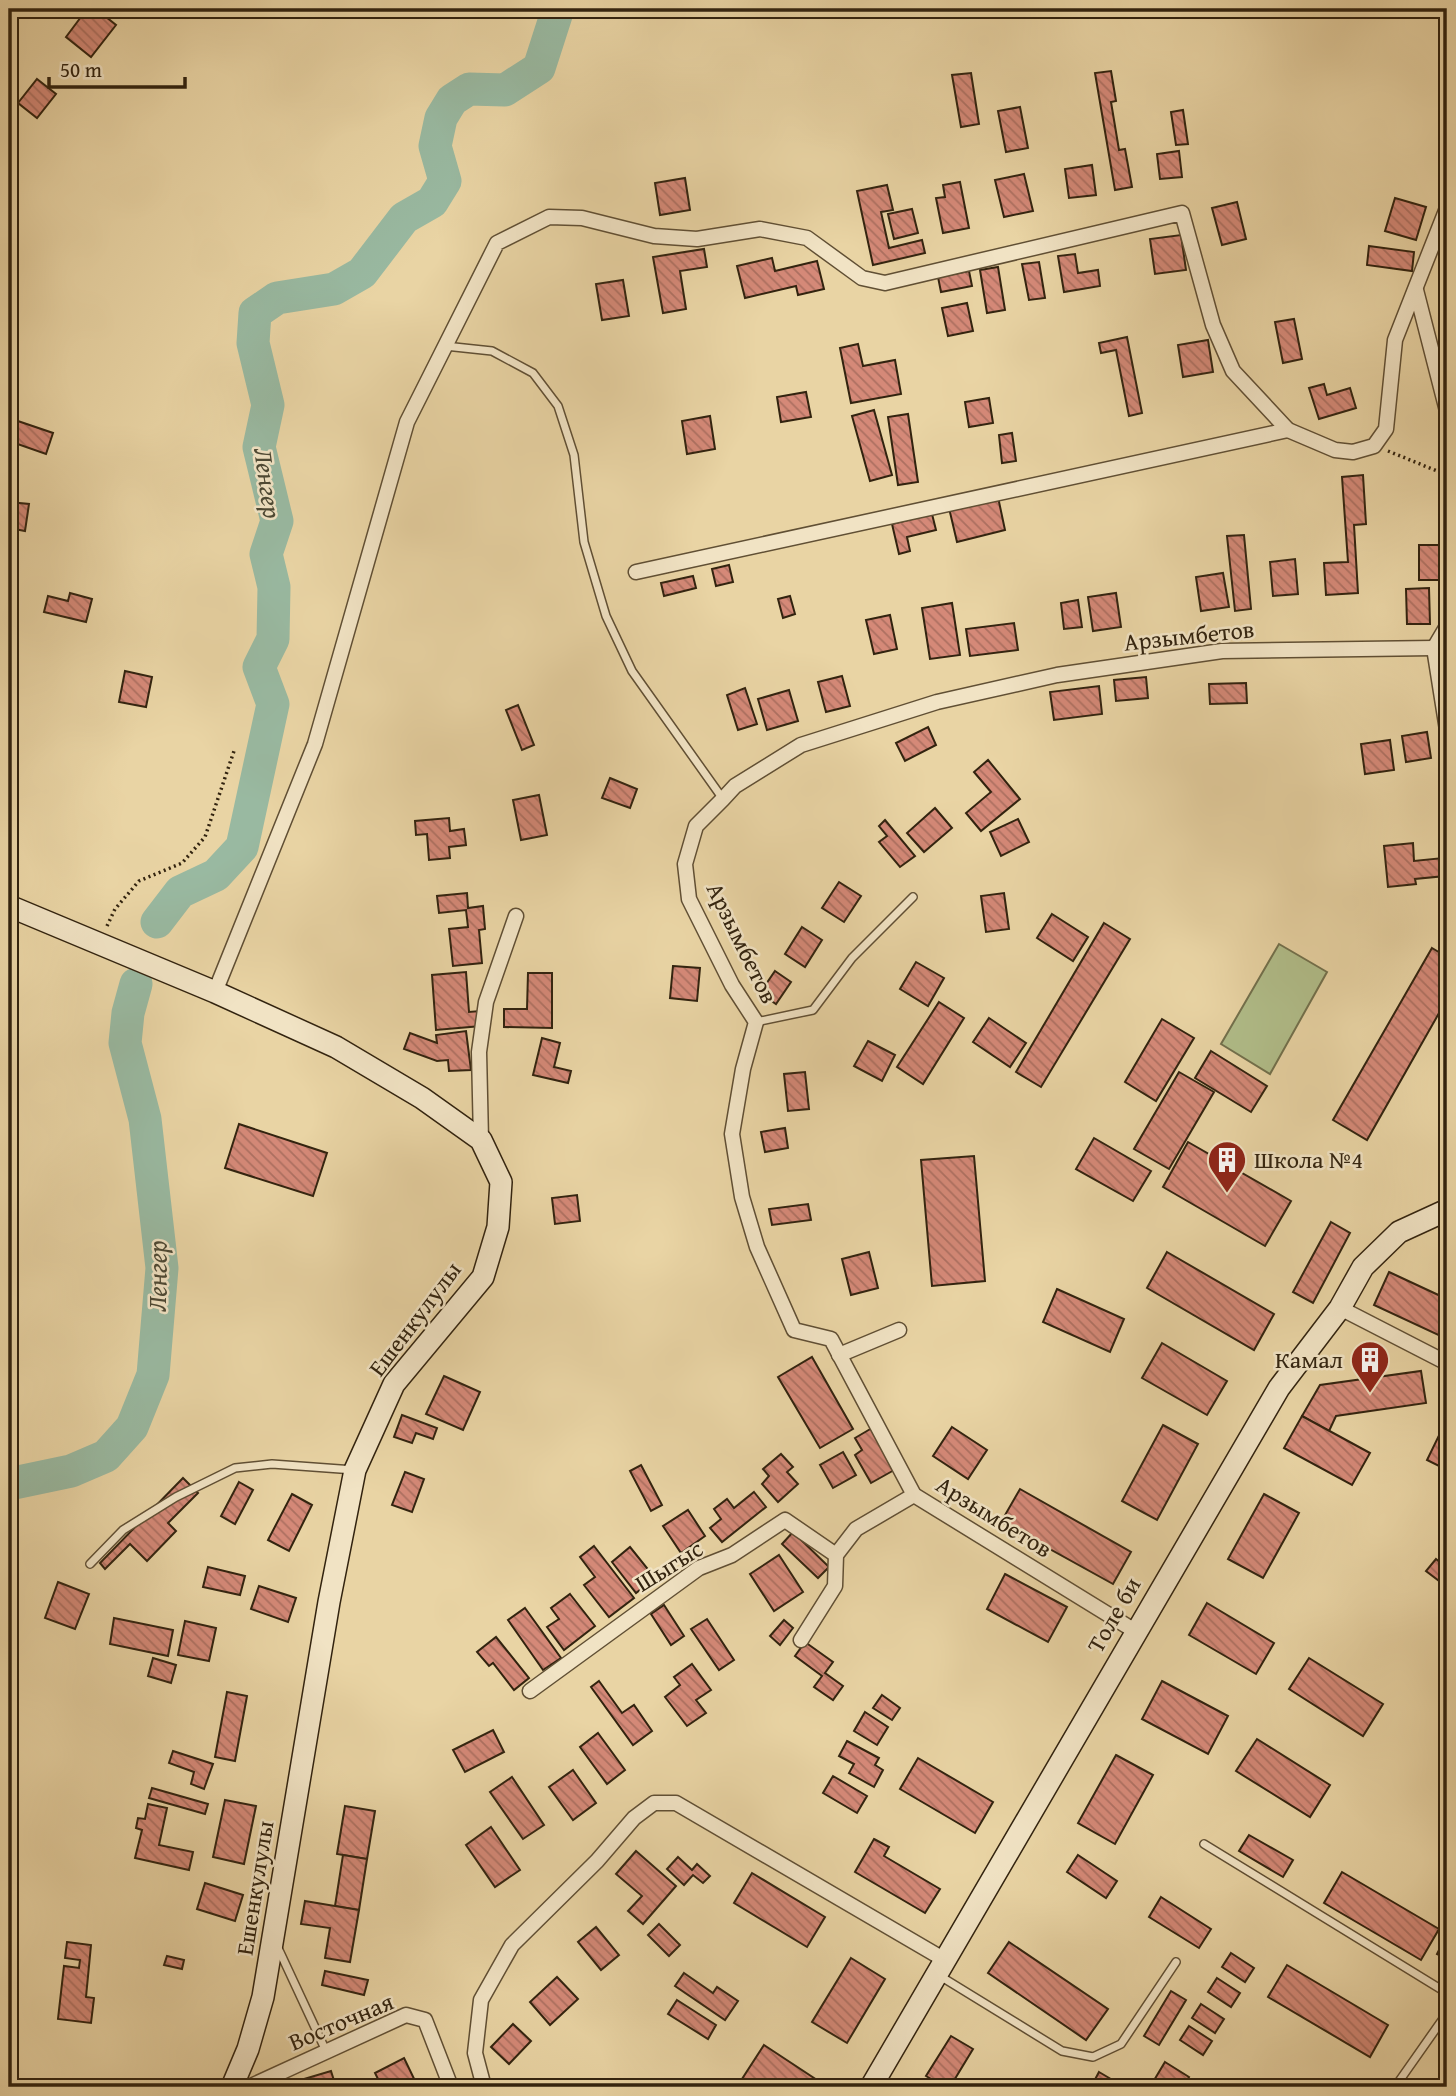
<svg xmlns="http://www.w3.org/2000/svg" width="1456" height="2096" viewBox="0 0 1456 2096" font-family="'Gentium Book Plus',serif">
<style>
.green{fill:#b1be8a;stroke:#72704c;stroke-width:2}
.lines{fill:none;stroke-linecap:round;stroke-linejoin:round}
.river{stroke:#99b9a1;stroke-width:33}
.building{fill:url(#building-back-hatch);stroke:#32230f;stroke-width:2}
.lane-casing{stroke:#604f34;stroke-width:10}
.street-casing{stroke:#604f34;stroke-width:17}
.secondary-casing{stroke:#32230f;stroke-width:24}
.path{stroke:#32230f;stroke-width:3.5;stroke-dasharray:2 3.5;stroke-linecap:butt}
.lane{stroke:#f1e3c4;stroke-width:7}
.street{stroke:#f1e3c4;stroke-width:14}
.secondary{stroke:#f1e3c4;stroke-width:21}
.labels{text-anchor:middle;stroke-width:5;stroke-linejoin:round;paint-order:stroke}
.street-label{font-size:24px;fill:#32230f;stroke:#f1e3c4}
.poi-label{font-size:24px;fill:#32230f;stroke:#f1e3c4;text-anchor:start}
.water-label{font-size:26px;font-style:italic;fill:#4c4834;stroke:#f1e3c4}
</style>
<defs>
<pattern id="building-back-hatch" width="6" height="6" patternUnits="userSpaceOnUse" patternTransform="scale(1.75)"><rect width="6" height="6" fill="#d58978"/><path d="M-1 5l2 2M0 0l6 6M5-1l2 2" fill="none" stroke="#ad7061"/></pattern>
</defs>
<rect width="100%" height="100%" fill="#e9d4a4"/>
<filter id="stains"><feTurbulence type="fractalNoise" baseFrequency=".00286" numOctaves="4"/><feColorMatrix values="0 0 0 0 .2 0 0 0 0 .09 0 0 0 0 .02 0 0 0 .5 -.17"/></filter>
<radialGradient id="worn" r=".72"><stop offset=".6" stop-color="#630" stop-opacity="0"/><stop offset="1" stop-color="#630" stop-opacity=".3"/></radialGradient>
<path class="green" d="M1279,944l48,28 -57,102 -49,-30z"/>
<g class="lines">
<g class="river">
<path d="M157,922l23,-30 36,-17 26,-28 31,-143 -14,-37 14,-28 1,-52 -8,-33 11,-33 -18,-74 9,-42 -15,-62 2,-30 22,-15 57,-9 28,-16 42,-55 28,-16 13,-21 -10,-35 6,-28 11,-18 17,-11 36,1 34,-22 19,-59"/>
<path d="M9,1484l62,-13 35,-15 26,-29 21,-52 9,-107 -17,-149 -20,-76 3,-30 8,-29"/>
</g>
</g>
<g class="building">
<path d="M87,9h9l20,16 -25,32 -25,-20z"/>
<path d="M1111,71l5,30 -5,1 8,48 6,-1 7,38 -17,3 -20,-117z"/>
<path d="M971,73l8,51 -18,3 -9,-52z"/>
<path d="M37,79l19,15 -19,24 -19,-15z"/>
<path d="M1020,107l8,41 -22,4 -8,-41z"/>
<path d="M1183,110l5,34 -12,1 -5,-33z"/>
<path d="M1179,151l3,26 -22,2 -3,-25z"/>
<path d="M1092,165l4,30 -27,3 -4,-29z"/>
<path d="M1024,174l9,37 -29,6 -9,-37z"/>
<path d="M685,178l5,32 -30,5 -5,-32z"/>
<path d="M960,182l9,46 -26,5 -7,-35 9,-1 -2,-12z"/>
<path d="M887,185l6,25 -12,2 8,36 33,-8 3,13 -52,12 -16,-74z"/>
<path d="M1395,198l31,9 -10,33 -31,-9z"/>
<path d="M1237,202l9,37 -24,6 -10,-37z"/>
<path d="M912,209l6,24 -24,6 -6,-25z"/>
<path d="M1181,235l5,35 -31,4 -5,-35z"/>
<path d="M1369,246l45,6 -2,19 -45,-6z"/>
<path d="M704,249l3,18 -27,4 6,38 -23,4 -10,-56z"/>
<path d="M1075,254l3,19 20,-3 2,16 -36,6 -6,-36z"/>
<path d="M772,258l3,13 42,-10 7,28 -26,6 -2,-9 -51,12 -8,-32z"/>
<path d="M1039,262l6,36 -16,2 -7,-36z"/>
<path d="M998,267l7,43 -18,3 -7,-43z"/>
<path d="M969,271l3,15 -31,6 -3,-15z"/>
<path d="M623,280l6,36 -27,4 -6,-36z"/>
<path d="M967,303l6,28 -25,5 -6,-28z"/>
<path d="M1294,319l8,40 -19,4 -8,-41z"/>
<path d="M1127,337l15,76 -13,3 -13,-66 -15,3 -2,-10z"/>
<path d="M1208,340l5,32 -30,5 -5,-32z"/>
<path d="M858,344l5,22 32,-6 6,34 -50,9 -11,-55z"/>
<path d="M1324,384l3,11 23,-7 6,20 -37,11 -10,-31z"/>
<path d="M806,392l5,25 -30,5 -4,-25z"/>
<path d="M989,398l4,25 -24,4 -4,-25z"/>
<path d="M874,410l18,65 -22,6 -18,-65z"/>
<path d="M908,414l10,68 -20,3 -10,-68z"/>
<path d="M710,416l5,33 -28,5 -5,-33z"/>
<path d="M9,418l44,15 -7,21 -37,-13z"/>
<path d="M1012,433l4,28 -14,2 -3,-28z"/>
<path d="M1363,475l3,49 -12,1 4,68 -32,2 -2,-32 24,-1 -6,-85z"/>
<path d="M998,497l7,33 -48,12 -8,-34z"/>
<path d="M9,502l20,2 -4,27 -16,-3z"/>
<path d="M932,514l4,16 -29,7 3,14 -11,3 -7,-30z"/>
<path d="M1244,535l7,74 -16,2 -8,-75z"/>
<rect x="1419" y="545" width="28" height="35"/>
<path d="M1295,559l3,35 -25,2 -3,-34z"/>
<path d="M729,565l4,17 -17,4 -4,-17z"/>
<path d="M1223,573l6,34 -28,4 -5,-34z"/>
<path d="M693,576l3,12 -32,8 -3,-13z"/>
<path d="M1429,588l1,36h-23l-1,-35z"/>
<path d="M70,593l22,6 -6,23 -42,-10 4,-16 20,5z"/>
<path d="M1116,593l5,34 -28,4 -5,-34z"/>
<path d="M790,596l5,18 -12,4 -5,-19z"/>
<path d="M1078,600l4,27 -18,2 -3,-26z"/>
<path d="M952,603l8,52 -30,4 -8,-51z"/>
<path d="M890,615l7,34 -23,5 -8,-34z"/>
<path d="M1014,623l4,27 -48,6 -4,-27z"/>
<path d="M125,671l27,6 -6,30 -27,-5z"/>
<path d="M842,676l8,30 -24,6 -8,-30z"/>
<path d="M1146,677l2,21 -32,3 -2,-21z"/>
<path d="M1246,683l1,20 -37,1 -1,-20z"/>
<path d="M1099,686l3,28 -48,6 -4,-28z"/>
<path d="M745,688l12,36 -19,6 -11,-35z"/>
<path d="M789,690l9,31 -31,9 -9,-31z"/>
<path d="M518,705l16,40 -12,5 -16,-40z"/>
<path d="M928,727l8,18 -31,16 -9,-18z"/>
<path d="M1427,732l4,26 -25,4 -4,-26z"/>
<path d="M1390,740l4,30 -29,4 -4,-30z"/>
<path d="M988,760l32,39 -39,32 -15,-18 25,-21 -17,-20z"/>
<path d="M610,778l27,11 -7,19 -28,-10z"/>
<path d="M539,795l8,40 -26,5 -8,-40z"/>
<path d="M935,808l17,20 -28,24 -17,-19z"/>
<path d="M449,818l1,13 14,-2 2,16 -17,2 1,11 -21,2 -2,-26 -11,1 -1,-14z"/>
<path d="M1018,819l11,23 -28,14 -11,-24z"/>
<path d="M885,820l30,36 -15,11 -21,-25 8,-6 -8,-10z"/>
<path d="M1413,843l1,18 29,-3 2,18 -30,3 1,5 -28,3 -4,-41z"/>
<path d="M839,882l22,14 -17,26 -22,-14z"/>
<path d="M467,893l1,15 15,-2 2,23 -6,1 3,33 -29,3 -4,-37 19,-2 -2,-17 -27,3 -2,-17z"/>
<path d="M1004,893l5,36 -23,3 -5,-36z"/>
<path d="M1052,914l36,23 -15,24 -36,-23z"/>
<path d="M1104,923l26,16 -89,148 -25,-15z"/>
<path d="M802,927l20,13 -17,27 -20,-13z"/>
<path d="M1432,948l15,9v42l-80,141 -34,-20z"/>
<path d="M916,962l28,16 -16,28 -28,-17z"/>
<path d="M673,966l27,2 -3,33 -27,-3z"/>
<path d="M775,971l16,11 -15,22 -16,-11z"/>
<path d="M466,972l3,40 11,-1 1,15 -45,4 -4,-55z"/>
<path d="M528,973h24v55l-48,-1v-18h23z"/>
<path d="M939,1002l25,16 -41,66 -26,-17z"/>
<path d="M989,1018l37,25 -16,24 -37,-25z"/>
<path d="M1162,1019l32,19 -38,63 -31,-19z"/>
<path d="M466,1031l5,39 -22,1 -1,-11 -11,1 -33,-12 6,-16 27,10 -1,-8z"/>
<path d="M542,1038l18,5 -6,24 17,4 -3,12 -35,-8z"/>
<path d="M868,1041l27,14 -13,26 -28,-15z"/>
<path d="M1211,1051l56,35 -16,26 -56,-34z"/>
<path d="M805,1072l4,37 -21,2 -4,-37z"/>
<path d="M1179,1072l35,20 -45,77 -35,-20z"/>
<path d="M239,1124l88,29 -14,43 -88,-28z"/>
<path d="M785,1128l3,20 -23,4 -4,-20z"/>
<path d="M1094,1138l57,33 -18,30 -57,-32z"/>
<path d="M1188,1142l103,59 -26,45 -102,-59z"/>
<path d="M974,1156l11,125 -53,5 -11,-126z"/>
<path d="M577,1195l3,26 -25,3 -3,-26z"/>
<path d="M808,1204l3,16 -39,5 -3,-16z"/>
<path d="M1331,1222l19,11 -37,70 -20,-11z"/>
<path d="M869,1252l9,36 -27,7 -9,-36z"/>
<path d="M1167,1252l107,62 -20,36 -107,-62z"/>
<path d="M1389,1272l58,27v40l-73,-34z"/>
<path d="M1057,1289l67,30 -14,33 -67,-30z"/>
<path d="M1162,1343l65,38 -20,34 -65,-37z"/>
<path d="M812,1357l41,72 -33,19 -42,-71z"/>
<path d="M1421,1371l5,32 -90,13 -7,15 -27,-15 18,-31z"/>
<path d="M444,1376l36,16 -17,38 -37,-16z"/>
<path d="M402,1415l35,13 -4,11 -17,-6 -4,10 -18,-6z"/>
<path d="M1302,1416l68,37 -18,32 -68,-37z"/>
<path d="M1445,1423l2,1v46l-20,-10z"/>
<path d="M1163,1425l35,19 -41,76 -35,-19z"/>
<path d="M952,1427l35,23 -19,29 -35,-23z"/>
<path d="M872,1428l24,41 -25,14 -16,-28 7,-5 -7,-12z"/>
<path d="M843,1452l13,23 -23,13 -13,-23z"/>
<path d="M781,1454l12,13 -6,5 11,12 -20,18 -16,-18 7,-8 -6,-7z"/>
<path d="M641,1465l21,40 -11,6 -21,-40z"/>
<path d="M405,1472l19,7 -12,33 -20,-7z"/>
<path d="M183,1478l15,15 -30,30 8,8 -29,30 -17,-17 -25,25 -5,-6z"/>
<path d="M239,1482l14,8 -18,34 -14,-8z"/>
<path d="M1020,1489l111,63 -18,32 -112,-62z"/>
<path d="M754,1492l12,15 -44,35 -12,-14 11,-9 -7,-10 13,-10 7,9z"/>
<path d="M292,1494l20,11 -23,46 -21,-11z"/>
<path d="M1264,1494l35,19 -36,65 -35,-19z"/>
<path d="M688,1510l17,26 -24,17 -18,-27z"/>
<path d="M793,1532l36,35 -11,11 -36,-34z"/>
<path d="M594,1546l40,52 -25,19 -25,-32 11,-8 -15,-20z"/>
<path d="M630,1547l25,31 -19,15 -24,-31z"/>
<path d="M779,1555l24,37 -29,19 -24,-37z"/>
<path d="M1436,1559l11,9v19l-21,-16z"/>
<path d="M208,1567l37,9 -5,19 -37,-8z"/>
<path d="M1005,1574l62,33 -19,35 -61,-33z"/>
<path d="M58,1582l31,12 -14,35 -30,-11z"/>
<path d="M259,1586l37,12 -8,24 -37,-13z"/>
<path d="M570,1594l25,32 -31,24 -17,-23 12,-8 -8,-11z"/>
<path d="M1207,1603l67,40 -18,31 -67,-39z"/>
<path d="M664,1605l20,31 -13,9 -20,-31z"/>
<path d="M525,1608l36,50 -18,12 -35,-50z"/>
<path d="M114,1618l59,12 -5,26 -58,-12z"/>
<path d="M707,1619l27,41 -15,10 -28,-41z"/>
<path d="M784,1620l9,8 -13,17 -10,-9z"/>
<path d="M185,1621l31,7 -7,33 -31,-6z"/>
<path d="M496,1637l33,41 -15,12 -21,-27 -4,3 -12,-14z"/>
<path d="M805,1642l28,20 -8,11 18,13 -10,14 -19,-13 8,-11 -27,-20z"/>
<path d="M153,1658l23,7 -5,18 -23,-7z"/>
<path d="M1309,1658l74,46 -20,32 -74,-47z"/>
<path d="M692,1664l19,26 -15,10 10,13 -19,13 -22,-29 15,-12 -6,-8z"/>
<path d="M599,1681l23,32 12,-8 18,26 -19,14 -42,-58z"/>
<path d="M1162,1681l66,35 -20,38 -66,-35z"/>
<path d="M227,1692l20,4 -12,65 -20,-4z"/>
<path d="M882,1695l18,13 -8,12 -19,-12z"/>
<path d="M865,1712l23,15 -11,18 -23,-14z"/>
<path d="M493,1730l11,22 -39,20 -12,-22z"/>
<path d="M598,1733l27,37 -18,14 -27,-37z"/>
<path d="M1257,1739l73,46 -20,32 -74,-46z"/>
<path d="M847,1741l32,17 -4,7 8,5 -9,17 -25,-14 5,-9 -15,-8z"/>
<path d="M173,1751l40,13 -9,25 -13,-5 3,-12 -25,-9z"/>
<path d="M1116,1755l37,20 -38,69 -37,-21z"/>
<path d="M918,1758l75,44 -18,31 -75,-44z"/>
<path d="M573,1770l23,33 -23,17 -24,-33z"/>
<path d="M833,1776l34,20 -10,17 -34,-20z"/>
<path d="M512,1777l32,48 -21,14 -33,-47z"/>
<path d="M152,1788l56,16 -3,10 -56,-16z"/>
<path d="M225,1800l31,6 -12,58 -31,-7z"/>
<path d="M148,1804l19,4 -8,37 34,7 -4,18 -54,-12 7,-28 -6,-2 2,-10 7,1z"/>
<path d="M345,1806l30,5 -8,48 -30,-5z"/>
<path d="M491,1827l29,43 -25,17 -29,-42z"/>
<path d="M1249,1835l44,25 -10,17 -44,-26z"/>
<path d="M874,1839l15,8 -5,9 56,33 -15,24 -70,-41z"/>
<path d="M636,1851l40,35 -33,38 -15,-13 14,-15 -26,-22z"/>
<path d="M343,1855l24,4 -8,51 -24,-4z"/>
<path d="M1078,1855l39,26 -11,17 -39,-26z"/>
<path d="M678,1857l14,13 5,-6 13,12 -7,7 -10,-8 -9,10 -17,-16z"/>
<path d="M1342,1872l97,57 -18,31 -97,-57z"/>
<path d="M752,1873l73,44 -18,30 -73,-44z"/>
<path d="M205,1883l38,12 -8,26 -38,-12z"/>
<path d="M1161,1897l50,32 -12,19 -50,-31z"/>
<path d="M305,1901l54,9 -9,52 -25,-4 5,-30 -29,-4z"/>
<path d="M659,1924l21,21 -11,11 -21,-21z"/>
<path d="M596,1927l23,28 -18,15 -23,-28z"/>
<path d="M1447,1934v25l-10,-5z"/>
<path d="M67,1942l24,3 -5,52 8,1 -3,25 -33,-4 6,-53 15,2 1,-8 -15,-2z"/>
<path d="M1009,1942l99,67 -22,31 -98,-67z"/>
<path d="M1231,1953l23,15 -9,14 -23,-15z"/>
<path d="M167,1956l17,4 -2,9 -18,-4z"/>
<path d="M851,1958l34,21 -38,64 -35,-21z"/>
<path d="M1287,1965l101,60 -18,32 -102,-60z"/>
<path d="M325,1971l43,9 -4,15 -42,-10z"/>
<path d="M684,1973l29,20 4,-6 21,14 -13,19 -50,-34z"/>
<path d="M557,1977l21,22 -28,26 -20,-23z"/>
<path d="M1217,1978l23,15 -9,14 -23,-15z"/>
<path d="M1171,1991l15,9 -27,45 -15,-9z"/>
<path d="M677,2000l39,25 -8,14 -40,-25z"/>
<path d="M1201,2004l23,15 -9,14 -23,-15z"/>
<path d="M513,2024l18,17 -22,23 -18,-17z"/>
<path d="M1189,2026l23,15 -9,14 -23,-15z"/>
<path d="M951,2036l22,13 -23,38h-5l-19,-11z"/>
<path d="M764,2045l56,37 -4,5h-62l-12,-8z"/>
<path d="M404,2058l14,29h-36l-7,-14z"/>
<path d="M1165,2062l24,15 -6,10h-33z"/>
<path d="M331,2071l5,16h-41l-1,-5z"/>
<path d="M1099,2072l17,10 -3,5h-22z"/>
</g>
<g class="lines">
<g class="lane-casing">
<g id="lane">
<path d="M445,346l47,5 41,22 25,33 16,49 10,87 22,74 26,55 91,128"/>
<path d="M1447,730v18"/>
<path d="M756,1022l57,-12 39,-52 61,-61"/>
<path d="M90,1564l33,-34 53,-33 59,-29 37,-4 82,6"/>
<path d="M1204,1844l243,149"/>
<path d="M278,1948l48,103"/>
<path d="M940,1976l122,75 31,6 28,-13 55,-82"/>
<path d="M1395,2087l52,-74"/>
</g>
</g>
<g class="street-casing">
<g id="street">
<path d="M1416,290l31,121"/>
<path d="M636,572l652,-142"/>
<path d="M1447,730l-13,-82 13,-22"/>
<path d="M215,992l100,-248 92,-322 90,-179 52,-26 33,1 72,18 43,3 63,-10 47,9 55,40 23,5 297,-70 31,112 20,46 55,59 47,20 18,2 21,-6 12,-17 9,-89 52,-132"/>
<path d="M481,1140l-2,-88 7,-50 30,-86"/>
<path d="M1340,1308l107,55"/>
<path d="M839,1355l60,-25"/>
<path d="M1135,1631l-221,-136 -83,-156 -37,-9 -37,-83 -15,-50 -10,-63 11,-65 13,-47 -24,-37 -43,-86 -4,-35 11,-38 27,-27 12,-13 66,-41 136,-43 120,-27 165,-24 212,-3"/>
<path d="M801,1640l34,-54 1,-31 20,-26 58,-34"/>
<path d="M530,1691l169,-123 33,-13 53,-35 51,35"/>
<path d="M249,2087l157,-72 19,5 26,67"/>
<path d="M484,2087l-9,-34 6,-53 31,-55 85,-84 37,-43 20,-15h22l269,157"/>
</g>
</g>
<g class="secondary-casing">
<g id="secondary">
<path d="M9,906l206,86 121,55 86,51 59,42 20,42 -3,45 -15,50 -89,107 -39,86 -26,132 -66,395 -15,52 -16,38"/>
<path d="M871,2087l408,-699 61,-80 23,-41 36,-35 48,-22"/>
</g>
</g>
<g class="path">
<path d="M1388,451l59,24"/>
<path d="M107,926l8,-17 24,-28 43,-18 23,-26 29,-86"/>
</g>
<use href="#lane" class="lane"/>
<use href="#street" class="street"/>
<use href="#secondary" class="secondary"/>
</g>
<defs>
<g id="building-pin" transform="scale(2.0125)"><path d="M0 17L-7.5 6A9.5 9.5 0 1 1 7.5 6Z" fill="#8f2418" stroke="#f1e3c4"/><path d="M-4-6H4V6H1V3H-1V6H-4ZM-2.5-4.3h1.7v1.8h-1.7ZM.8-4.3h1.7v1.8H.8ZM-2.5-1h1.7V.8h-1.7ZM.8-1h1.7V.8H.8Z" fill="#fff"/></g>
</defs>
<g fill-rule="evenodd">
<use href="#building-pin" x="1227" y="1160"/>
<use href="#building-pin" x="1370" y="1360"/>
</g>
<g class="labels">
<g class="street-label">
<text transform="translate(1189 636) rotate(-6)" y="8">Арзымбетов</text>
<text transform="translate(742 943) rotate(64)" y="8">Арзымбетов</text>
<text transform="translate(415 1319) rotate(-53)" y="8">Ешенкулулы</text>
<text transform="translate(994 1517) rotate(32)" y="8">Арзымбетов</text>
<text transform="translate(669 1566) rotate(-32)" y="8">Шыгыс</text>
<text transform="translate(1114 1615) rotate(-60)" y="8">Толе би</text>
<text transform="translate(255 1888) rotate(-81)" y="8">Ешенкулулы</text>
<text transform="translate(341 2022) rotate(-23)" y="8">Восточная</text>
</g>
<g class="poi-label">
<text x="1254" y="1168">Школа №4</text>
<text x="1343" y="1368" text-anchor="end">Камал</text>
</g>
<g class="water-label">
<text transform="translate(268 483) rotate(82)" y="9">Ленгер</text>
<text transform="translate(157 1276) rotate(-90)" y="9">Ленгер</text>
</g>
</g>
<rect width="1456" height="2096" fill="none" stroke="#e9d4a4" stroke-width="35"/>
<rect x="10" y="10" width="1435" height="2075" fill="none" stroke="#32230f" stroke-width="3.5"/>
<rect x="18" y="18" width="1421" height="2061" fill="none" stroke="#32230f" stroke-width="2"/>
<path d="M49 77v10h136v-10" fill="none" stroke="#32230f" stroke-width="3.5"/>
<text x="60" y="77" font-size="21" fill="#32230f" stroke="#f1e3c4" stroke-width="5" paint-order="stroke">50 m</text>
<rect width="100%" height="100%" filter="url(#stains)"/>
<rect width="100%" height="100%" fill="url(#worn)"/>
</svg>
